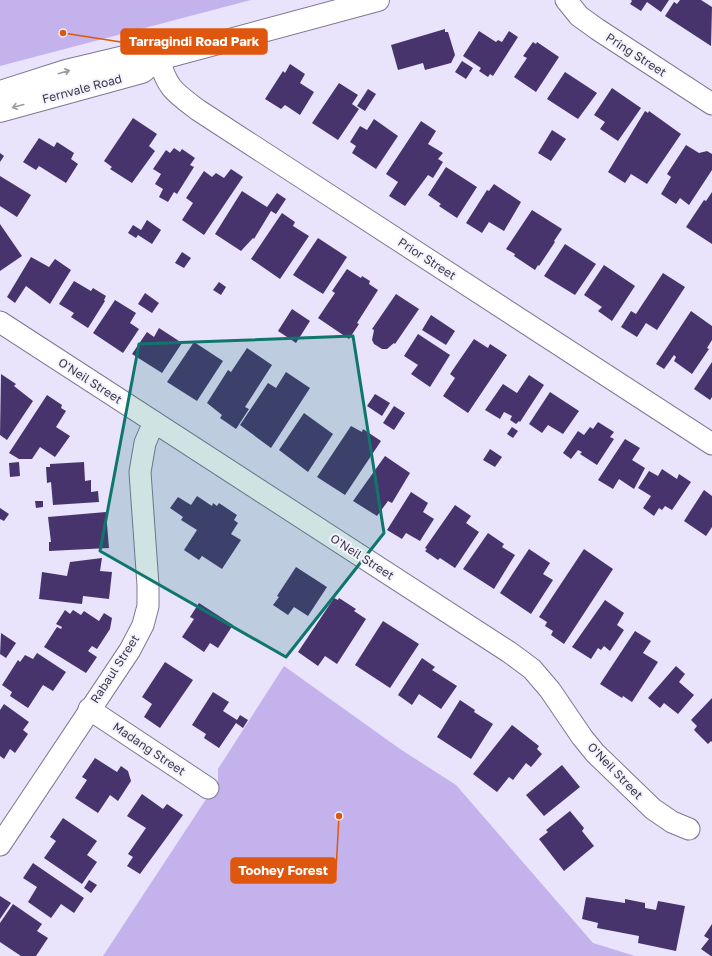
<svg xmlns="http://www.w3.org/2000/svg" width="712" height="956" viewBox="0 0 712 956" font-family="'Golos Text',sans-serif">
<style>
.green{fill:#c3b2eb}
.building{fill:#48346c}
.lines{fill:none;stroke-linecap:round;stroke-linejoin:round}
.minor-casing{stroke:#7f7793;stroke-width:23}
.tertiary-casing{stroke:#7f7793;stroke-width:24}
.minor{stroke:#fff;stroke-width:21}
.tertiary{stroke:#fff;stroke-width:22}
.oneway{stroke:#9d9ca2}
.marked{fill:#0f766e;fill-opacity:0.2;stroke:#0f766e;stroke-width:3;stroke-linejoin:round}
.labels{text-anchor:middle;stroke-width:4;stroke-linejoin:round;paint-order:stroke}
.street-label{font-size:12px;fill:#3b3844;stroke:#f5f2ff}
.leader{fill:none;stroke:#df570f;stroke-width:1.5}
.callout-dot{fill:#df570f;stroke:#f5f2ff;stroke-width:1.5}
.callout{fill:#df570f;stroke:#df570f;stroke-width:1.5}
.callout-label{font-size:13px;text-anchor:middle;font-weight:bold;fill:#fff}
</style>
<rect width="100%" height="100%" fill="#e9e3fc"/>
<g class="green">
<path d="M0,0h251l-251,66z"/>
<path d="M284,666l116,83 56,36 137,158 42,13h-532l115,-175v-12z"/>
</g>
<g class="building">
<path d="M631,0h38l-8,12 -14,-10 -6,9 -11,-7 2,-3z"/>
<path d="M680,0h21l11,7 -1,39 -46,-30 9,-14 3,2z"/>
<path d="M445,29v3h3l7,23 -4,8 -26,7 -2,-7 -25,7 -7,-25z"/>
<path d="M479,31l17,11 2,-2 4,2 7,-11 9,6 -25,39 -3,-2 -2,3 -9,-6 2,-3 -18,-12z"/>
<path d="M533,42l3,2 1,-2 22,15 -23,35 -22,-15 13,-19 -4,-2z"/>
<path d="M462,61l11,7 -7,11 -11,-7z"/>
<path d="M290,64l15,10 -5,9 14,9 -14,23 -15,-10 -4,4 -16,-10 18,-28 2,2z"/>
<path d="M565,72l32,21 -19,26 -31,-20z"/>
<path d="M339,83l19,12 -6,9 7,5 -21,31 -26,-17z"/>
<path d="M612,88l29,20 -23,33 -18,-12 5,-7 -11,-7z"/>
<path d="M368,89l8,5 -11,17 -8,-5z"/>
<path d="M645,111l3,2 1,-2 32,23 -34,50 -16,-10 -6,9 -17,-11z"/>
<path d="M133,118l24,16 -8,12 6,5 -23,32 -22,-14 2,-2 -8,-6z"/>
<path d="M374,119l24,17 -22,33 -24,-16 4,-7 -6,-4 10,-16 7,4z"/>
<path d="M421,121l15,10 -8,13 15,9 -5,6 5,3 -10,16 -5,-3 -23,31 -16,-10 9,-14 -12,-8z"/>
<path d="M552,130l14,9 -15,22 -13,-8z"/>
<path d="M39,138l15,9 3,-5 17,11 -3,6 7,5 -12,19 -27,-17 -3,4 -13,-8z"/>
<path d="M686,145l13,8 8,-2 5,3v16l-23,35 -9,-7 -4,6 -15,-10 10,-17 -4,-3z"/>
<path d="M174,148l6,4 2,-3 13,9 -5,7 4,2 -17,27 -3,-2 -6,10 -9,-5 4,-8 -8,-5 6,-10 -8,-5 13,-19 4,3z"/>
<path d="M0,153l4,3 -4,6z"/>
<path d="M446,167l31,20 -20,31 -18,-12 2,-2 -13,-9z"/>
<path d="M231,169l12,8 -39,58 -22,-15 11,-17 -7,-5 18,-27 8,6 4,-4 8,5z"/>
<path d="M0,176l31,19 -14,22 -17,-11z"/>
<path d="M494,184l27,18 -17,29 -15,-9 -7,11 -16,-10 21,-33 2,1z"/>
<path d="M242,191l25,16 10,-14 9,6 -10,15 -5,-3 -17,28 -1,-1 -12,13 -26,-17z"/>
<path d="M712,192v52l-26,-17 18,-27 2,1z"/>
<path d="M532,210l30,19 -8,12 1,1 -16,24 -1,-1 -3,5 -21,-14 1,-2 -9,-5z"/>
<path d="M282,213l13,9 -2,4 16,10 -29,43 -29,-20z"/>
<path d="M147,220l14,10 -9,14 -14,-9 -2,3 -8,-5 5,-8 8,5z"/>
<path d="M0,224l22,32 -22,15z"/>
<path d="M318,238l29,19 -24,37 -30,-19z"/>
<path d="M565,244l31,20 -21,31 -31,-19z"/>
<path d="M182,252l9,6 -7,10 -9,-5z"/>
<path d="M31,257l18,10 6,-8 16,11 -21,34 -24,-18 -11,17 -8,-6z"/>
<path d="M604,265l31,21 -23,35 -14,-10 4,-4 -18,-12z"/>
<path d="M347,269l14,9 1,-2 8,5 -1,3 9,6 -21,33 2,1 -10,15 -31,-21 17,-25 -3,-2z"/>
<path d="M663,273l22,14 -28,43 -11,-7 -9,14 -16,-10 10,-16 5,3z"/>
<path d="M74,281l17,10 2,-3 13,8 -2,4 1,1 -17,27 -17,-11 3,-4 -15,-9z"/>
<path d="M219,282l7,5 -5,8 -8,-5z"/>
<path d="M145,293l14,10 -7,10 -14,-9z"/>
<path d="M396,294l23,15 -24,35 -1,-1 -7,6h-5l-8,-5 -2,-4 2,-10 -2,-1z"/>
<path d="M115,300l21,13 -6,10 9,6 -16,24 -30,-20z"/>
<path d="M292,309l18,12 -14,22 -18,-12z"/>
<path d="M691,311l21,15v14l-5,8 2,1 -17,25 -18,-13 2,-4 -2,-2 -10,14 -8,-5z"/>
<path d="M431,315l24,16 -9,14 -24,-15z"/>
<path d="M159,328l23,15 -20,30 -30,-19 15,-22 7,5z"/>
<path d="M418,334l32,21 -20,32 -19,-13 7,-9 -14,-9z"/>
<path d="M474,339l14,9 2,-4 17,11 -39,58 -25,-17 12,-18 -5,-4z"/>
<path d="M194,342l29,19 -26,40 -30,-19z"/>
<path d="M247,348l25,17 -27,42 4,2 -13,20 -16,-11 2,-3 -15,-12 21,-33 3,2z"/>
<path d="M712,362v35l-2,3 -16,-11z"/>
<path d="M286,372l24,16 -39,60 -31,-23 28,-42 8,5z"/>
<path d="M1,374l15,10 -2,2 19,15 -26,39 -7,-5z"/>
<path d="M529,375l15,10 -24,37 -1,-1 -3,3 -6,-4 2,-4 -8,-4 -4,7 -15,-9 18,-26 14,9z"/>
<path d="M550,392l29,19 -16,23 -15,-9 -6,8 -13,-9z"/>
<path d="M375,394l15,9 -8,13 -15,-10z"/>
<path d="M47,395l15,10 -1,3 5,3 -10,16 14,9 -15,21 -15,-10 -8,12h-13l-10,-6z"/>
<path d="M394,406l11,7 -11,17 -11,-7z"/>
<path d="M304,413l29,21 -25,38 -29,-22z"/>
<path d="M598,422l16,10 -4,5 4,2 -17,26 -17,-11 2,-2 -4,-2 -7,9 -8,-6 15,-22 6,4 6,-8 3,2z"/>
<path d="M351,426l11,6 1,-3 18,12 -36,54 -28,-18z"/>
<path d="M512,427l6,4 -5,7 -6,-4z"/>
<path d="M625,439l15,9 -8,12 13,8 -11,21 -15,-10 -6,10 -15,-9z"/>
<path d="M490,449l12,8 -7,10 -12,-7z"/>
<path d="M385,456l25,17 -18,30 -4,-2 -11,15 -24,-15z"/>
<path d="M19,462l1,14 -10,1 -1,-14z"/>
<path d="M84,462l1,19 6,-1v12l7,-1 1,11 -46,3 -2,-23 -4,1 -1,-16h4v-3z"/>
<path d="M662,469l15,10 2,-5 12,8 -19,28 -7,-4 -3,4 -3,-2 -5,8 -11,-8 8,-12 -13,-8 11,-17 9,5z"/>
<path d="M704,490l8,6v31l-6,9 -22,-15z"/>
<path d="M411,492l17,11 -5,9 11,7 -14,22 -14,-8 -4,6 -15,-9z"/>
<path d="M197,496l15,10 1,-3 4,3 2,-3 18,12 -3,5 4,3 -7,11 10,6 -19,29 -20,-13 -3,4 -15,-10 13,-20 -16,-10 2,-3 -13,-9 8,-11 13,8z"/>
<path d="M35,501h8v6l-7,1z"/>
<path d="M455,505l16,11 -5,7 13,9 -24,36 -15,-10 -2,2 -13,-9 2,-2 -2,-1z"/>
<path d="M0,508l9,6 -5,7 -4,-2z"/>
<path d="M106,512l3,36 -60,3v-9h2l-3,-25z"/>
<path d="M488,533l16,11 -2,3 13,8 -21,34 -31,-20z"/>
<path d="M529,549l21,14 -7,11 10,6 -22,34 -31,-21z"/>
<path d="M584,549l29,20 -49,75 -13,-9 2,-4 -8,-5 2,-4 -8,-5z"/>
<path d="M102,558l-2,13 12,1 -3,27 -26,-3 -1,8 -43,-5 3,-27 25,4 3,-14z"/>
<path d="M296,567l31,20 -19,29 -14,-9 -6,8 -15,-10 6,-8 -2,-1z"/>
<path d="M334,598l4,2 1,-2 17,11 -2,2 12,8 -29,45 -12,-8 -7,10 -20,-14z"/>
<path d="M605,600l19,13 -7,12 7,5 -14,21 -6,-5 -3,4 -3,-2 -7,11 -19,-12z"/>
<path d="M199,603l34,22 -15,23 -8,-5 -6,9 -22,-15 12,-18 -4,-2z"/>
<path d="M65,610l5,4 3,-4 8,5 3,-4 15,10 5,-8 8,5 -2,11 -13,20 -5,-3 -4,5 9,6 -11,16 -42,-26 13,-20 4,2 1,-2 -6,-3z"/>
<path d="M383,621l36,23 -29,44 -35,-23z"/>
<path d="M635,631l16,10 -8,12 15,9 -26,40 -9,-6 -1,2 -22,-14z"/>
<path d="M1,633l15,10 -10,15 -6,-4z"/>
<path d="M37,653l29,19 -13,19 -10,-6 -15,23 -18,-12 2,-4 -10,-7 16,-25 2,2 5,-7 8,4z"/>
<path d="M422,658l13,9 -3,3 25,16 -16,23 -22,-15 -7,11 -14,-10z"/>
<path d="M165,662l28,18 -33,48 -16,-11 8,-13 -10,-7z"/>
<path d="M676,666l9,8 -6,8 15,13 -16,19 -14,-11 -4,5 -12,-10z"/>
<path d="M213,692l16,10 -6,9 14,9 3,-5 8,5 -5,8 -7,-5 -17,25 -15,-10 2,-4 -14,-9z"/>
<path d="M712,698v44l-1,-1 -3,3 -14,-14 3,-4 -6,-6z"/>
<path d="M460,700l15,10 -1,2 19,12 -22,35 -34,-22z"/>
<path d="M4,704l25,18 -6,8 5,4 -13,19 -5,-4 -6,10 -4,-3v-46z"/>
<path d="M512,725l27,21 -2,3 5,5 -11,13 -5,-4 -13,17 -4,-3 -12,15 -24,-18z"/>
<path d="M95,758l22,14 4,-6 7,5 3,10 -13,20 -8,-6 -12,18 -23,-15 12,-18 -5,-3z"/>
<path d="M562,765l18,22 -36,29 -18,-21z"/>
<path d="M142,794l21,15 4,-5 16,11 -43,59 -13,-8 6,-9 -5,-3 18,-26 -19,-12z"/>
<path d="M570,811l14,17 -2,3 12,15 -30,25 -25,-32 9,-7 -2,-2z"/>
<path d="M63,818l34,23 -10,14 10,7 -15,22 -38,-26 12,-17 -6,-4z"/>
<path d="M33,863l51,35 -10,15 -13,-9 -10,14 -23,-16 9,-15 -14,-9z"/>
<path d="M89,880l8,5 -6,8 -7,-5z"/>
<path d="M0,896l11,7 -11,16z"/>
<path d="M586,897l39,6v-4l20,4v5l11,2 2,-9 27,5 -9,45 -38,-8 1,-7 -42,-8 1,-5 -16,-4z"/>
<path d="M13,904l29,20 -5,7 11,7 -12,18h-15l-21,-14v-19z"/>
<path d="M712,924v32h-1l-10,-7 8,-10 -5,-3z"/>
</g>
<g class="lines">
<g class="minor-casing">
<g id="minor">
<path d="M566,0l13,16 18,13 115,75"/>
<path d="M159,59c8,29 15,33 39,51l514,334"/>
<path d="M0,322l509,330 23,17 18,21 32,47 13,16 58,56 19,13 17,7"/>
<path d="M89,709l119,79"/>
<path d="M0,845l130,-195 13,-25 5,-19v-21l-8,-113 5,-29 9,-21"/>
</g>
</g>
<g class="tertiary-casing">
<g id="tertiary">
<path d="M0,92l66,-21 67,-16 26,4 219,-59"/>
<path d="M0,111l142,-39 17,-13"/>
</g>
</g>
<use href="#minor" class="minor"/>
<use href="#tertiary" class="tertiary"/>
</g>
<defs><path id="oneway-shaft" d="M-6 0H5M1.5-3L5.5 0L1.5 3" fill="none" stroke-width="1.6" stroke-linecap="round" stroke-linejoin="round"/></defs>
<g class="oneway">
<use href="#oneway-shaft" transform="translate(64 72) rotate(-16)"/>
<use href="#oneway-shaft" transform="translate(18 106) rotate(165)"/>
</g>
<path class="marked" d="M353,336l31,197 -98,124 -186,-106 39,-207z"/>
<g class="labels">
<g class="street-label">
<text transform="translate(636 55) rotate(33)" y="4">Pring Street</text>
<text transform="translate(82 89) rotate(-15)" y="4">Fernvale Road</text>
<text transform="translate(427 259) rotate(33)" y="4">Prior Street</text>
<text transform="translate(90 381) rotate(33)" y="4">O'Neil Street</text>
<text transform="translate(362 557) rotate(33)" y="4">O'Neil Street</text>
<text transform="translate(115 669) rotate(-57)" y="4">Rabaul Street</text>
<text transform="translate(149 749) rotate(34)" y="4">Madang Street</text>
<text transform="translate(615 771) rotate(46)" y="4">O'Neil Street</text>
</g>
</g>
<path class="leader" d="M63 33L121 42M339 816L336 870"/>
<g class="callout-dot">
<circle cx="63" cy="33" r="4"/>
<circle cx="339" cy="816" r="4"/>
</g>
<g class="callout">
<rect x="121" y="29" width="146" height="25" rx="4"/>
<rect x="231" y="858" width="105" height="25" rx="4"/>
</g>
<g class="callout-label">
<text x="194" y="46">Tarragindi Road Park</text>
<text x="283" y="875">Toohey Forest</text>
</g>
</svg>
